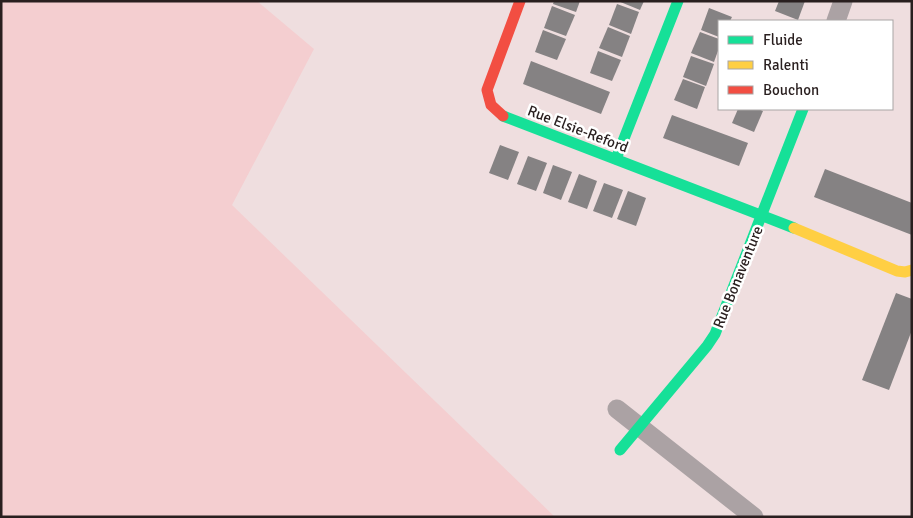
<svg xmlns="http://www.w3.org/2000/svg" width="913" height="518" viewBox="0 0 913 518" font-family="Signika,sans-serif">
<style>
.grass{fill:#f4ced0}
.building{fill:#858283}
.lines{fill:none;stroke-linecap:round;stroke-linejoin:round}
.street{stroke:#aba2a4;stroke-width:19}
.fast{stroke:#16e098;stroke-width:11}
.slow{stroke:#ffcf43;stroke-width:11}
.jam{stroke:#f24e42;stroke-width:11}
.labels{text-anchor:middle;stroke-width:5;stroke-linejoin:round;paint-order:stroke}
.street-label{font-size:15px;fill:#291f1f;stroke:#fff}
</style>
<rect width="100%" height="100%" fill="#efdedf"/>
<path class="grass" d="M1,1h256l57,48 -82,156 323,312h-554z"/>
<g class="building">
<path d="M554,1h26l-4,11 -23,-8z"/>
<path d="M618,1h26l-4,9z"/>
<path d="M779,1h26l-7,19 -23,-9z"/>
<path d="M617,4l22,8 -8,22 -22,-9z"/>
<path d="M552,6l23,9 -9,21 -22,-8z"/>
<path d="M709,8l23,9 -2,4h-11v16l-18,-7z"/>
<path d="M608,27l22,9 -8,21 -23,-9z"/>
<path d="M543,30l23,9 -9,21 -22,-8z"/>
<path d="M700,32l19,7v9l-5,14 -23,-9z"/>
<path d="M598,51l23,9 -9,21 -22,-8z"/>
<path d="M691,56l23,8 -8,22 -23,-9z"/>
<path d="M531,61l79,31 -9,22 -78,-30z"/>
<path d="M683,79l22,8 -8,22 -23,-9z"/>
<path d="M738,109h20l5,2 -9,21 -22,-9z"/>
<path d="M672,115l76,28 -9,23 -76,-28z"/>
<path d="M500,145l19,7 -11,28 -19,-7z"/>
<path d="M528,156l19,7 -11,28 -19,-7z"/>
<path d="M553,165l19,7 -11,28 -18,-7z"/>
<path d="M825,169l87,34v32l-98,-38z"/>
<path d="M579,174l18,7 -10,28 -19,-7z"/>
<path d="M604,183l19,7 -11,28 -19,-7z"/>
<path d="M628,191l18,7 -10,28 -19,-7z"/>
<path d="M896,293l16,6v31l-23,60 -27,-10z"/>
</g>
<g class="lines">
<g class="street">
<path d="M836,21l7,-20"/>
<path d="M617,409l137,108"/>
</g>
<g class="fast">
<path d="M503,116l291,112"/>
<path d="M616,159l62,-158"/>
<path d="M620,450l87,-104 8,-12 88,-225"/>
</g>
<path class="slow" d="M794,228l103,43 8,1 7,-2"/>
<path class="jam" d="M503,116l-12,-11 -4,-15 33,-89"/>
</g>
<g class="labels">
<g class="street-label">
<text transform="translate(578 129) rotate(21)" y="5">Rue Elsie-Reford</text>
<text transform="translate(738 277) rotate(-68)" y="5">Rue Bonaventure</text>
</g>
</g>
<rect width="913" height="518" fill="none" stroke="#291f1f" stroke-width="5"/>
<rect x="718" y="20" width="175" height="90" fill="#ffffff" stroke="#a9a5a5"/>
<rect x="728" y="36" width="25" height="8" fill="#16e098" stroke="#a9a5a5"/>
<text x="763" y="45" font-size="15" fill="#291f1f">Fluide</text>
<rect x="728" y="61" width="25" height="8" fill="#ffcf43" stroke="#a9a5a5"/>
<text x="763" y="70" font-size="15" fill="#291f1f">Ralenti</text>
<rect x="728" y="86" width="25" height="8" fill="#f24e42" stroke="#a9a5a5"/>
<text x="763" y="95" font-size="15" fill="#291f1f">Bouchon</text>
</svg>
